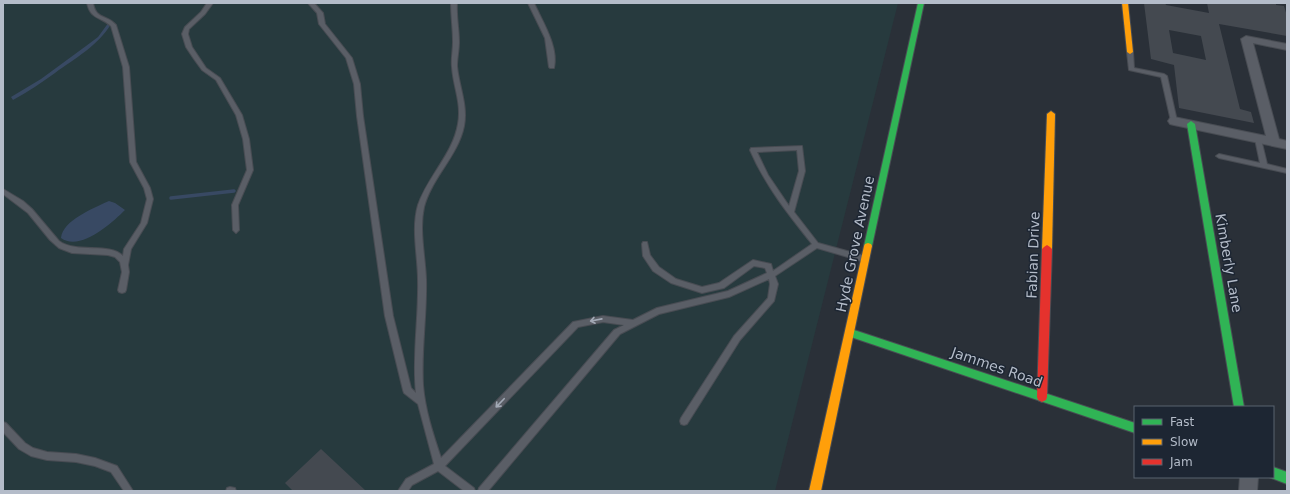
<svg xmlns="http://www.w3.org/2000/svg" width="1290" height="494" viewBox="0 0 1290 494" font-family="'DejaVu Sans',sans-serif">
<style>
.green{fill:#273a3e}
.water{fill:#384963}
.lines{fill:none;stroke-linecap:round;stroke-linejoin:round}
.stream{stroke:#384963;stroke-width:3.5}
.building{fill:#444950;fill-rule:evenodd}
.lane-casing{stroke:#484c53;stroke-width:2}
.street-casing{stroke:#484c53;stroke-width:2}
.fast-casing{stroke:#484c53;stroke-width:2}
.slow-casing{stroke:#484c53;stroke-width:2}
.jam-casing{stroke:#484c53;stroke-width:2}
.lane{fill:#5a5e66;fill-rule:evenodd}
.street{fill:#5a5e66;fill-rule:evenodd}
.fast{fill:#30b455;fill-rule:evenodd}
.slow{fill:#ff9f0a;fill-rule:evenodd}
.jam{fill:#e5322d;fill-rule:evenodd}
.oneway{stroke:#a2a9b5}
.labels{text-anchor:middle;stroke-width:3;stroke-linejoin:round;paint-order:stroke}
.street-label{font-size:14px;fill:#b4bcc9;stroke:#1d2633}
</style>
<rect width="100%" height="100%" fill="#2a3038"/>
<path class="green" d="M3,3h895l-123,488h-772z"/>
<g class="water">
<path d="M109,22l2,2c-12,21 -37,35 -56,49 -14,10 -27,19 -42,27l-2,-3 30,-18 45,-33 12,-9z"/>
<path d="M109,201l6,2 10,7c-13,13 -45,42 -64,28 2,-18 33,-30 48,-37z"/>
</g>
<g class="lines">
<path class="stream" d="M171,198l63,-7"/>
</g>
<g class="building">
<path d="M1144,3h21l1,2 43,8 -2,-10h69v2l8,1 3,10v20l-68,-12 21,85 11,3 3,11 -75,-15 -5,-43 -23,-6zM1169,30l32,6 5,24 -33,-7z"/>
<path d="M321,449l45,42h-73l-8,-8z"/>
</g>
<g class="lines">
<g class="lane-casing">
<g id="lane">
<path d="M87,3h6c3,17 13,11 23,22l13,42 7,95 14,26 3,11 -6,24 -16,26 -3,16 1,7 -3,18 -1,2 -3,1 -3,-1 -1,-2 4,-18 -2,-10 -5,-5 -7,-2 -36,-2 -13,-5 -9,-8 -22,-27 -25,-19v-5l20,12 9,8 27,32c18,13 50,1 64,15l1,-7 17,-26 6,-24 -3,-11 -14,-26 -7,-95 -12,-41c-11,-10 -20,-6 -24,-23z"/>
<path d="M207,3h6l-8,11 -16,15 -1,5 4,13 14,21 14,10 22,37 7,24 4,31 -15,35 1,25 -3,3 -3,-3 -1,-25 15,-35 -4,-31 -7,-24 -20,-35 -14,-10 -8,-11 -8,-12 -4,-13 3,-7 16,-15z"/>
<path d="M308,3h6l9,10 2,11 27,34 8,26 3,32 30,200 18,72 5,5c-4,-38 3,-75 2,-113 0,-24 -7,-51 0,-75 10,-29 35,-51 40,-81 4,-21 -5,-38 -6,-57 -1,-8 1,-16 1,-25 0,-13 -2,-26 -2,-39h6c-1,13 2,26 2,39 0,8 -2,16 -2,24 2,21 11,39 7,60 -6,30 -32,51 -40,81 -5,23 1,48 2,72 1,35 -5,70 -3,106 2,25 10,49 18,73l132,-136 30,-6 30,4 24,-12 71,-17 39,-18 -2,-5 -11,-2 -30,22 -22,5 -31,-10 -18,-12 -10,-15 -1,-12 1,-2h4l3,13 9,12 17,12 26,8 17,-4 34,-23 18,4 2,7 39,-27c-24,-30 -47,-59 -62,-94l1,-2 51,-2 3,25 -11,41 24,31 47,13 3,1 1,2 -1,2 -3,1 -48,-14 -42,28 3,8 -4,17 -34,39 -53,84 -3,1 -3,-1 -1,-3 1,-3 53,-82 34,-38 2,-14 -1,-5 -40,18 -70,17 -39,20 -132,157h-10l1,-3 135,-158 10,-5 -21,-3 -25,5 -133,139 29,22 1,3h-11l-26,-20 -26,14 -4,6h-10l8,-12 28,-15 -16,-60 -14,-11 -1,-3 -18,-74 -28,-200 -3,-32 -8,-26 -27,-34 -2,-11zM797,150l2,21 -10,35 -21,-31 -11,-23z"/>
<path d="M528,3h6c8,18 25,44 20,65h-4l-1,-1 -4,-29z"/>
<path d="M1130,50l3,2 1,16 30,6 3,2 10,45 -1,1 -2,1 -3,-2 -10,-44 -32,-7 -2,-18z"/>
<path d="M1258,137l3,2 6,25 20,5v4l-68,-15 -3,-2 3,-2 41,9 -5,-24z"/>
<path d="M3,422l3,1 19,20 8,5 14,4 29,2 19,4 22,8 16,25h-9l-13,-19 -16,-6 -19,-4 -29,-2 -16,-4 -12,-7 -16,-17z"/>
<path d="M230,487l5,1 1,3h-10l1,-3z"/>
</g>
</g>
<g class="street-casing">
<g id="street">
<path d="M1246,36l41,8v6l-34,-7 26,96 8,2v8l-113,-24 -4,-1 -2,-3 2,-3 4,-1 92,19 -25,-97z"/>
<path d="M1240,477h18l-1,14h-18z"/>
</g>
</g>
<g class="fast-casing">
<g id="fast">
<path d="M918,3h6l-52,243 -1,2h-6l-1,-2z"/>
<path d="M1191,121l4,3 49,283h-10l-47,-283z"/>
<path d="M851,329l284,94v10l-287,-97 -2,-3 2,-3z"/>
<path d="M1273,467l14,5v12l-18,-7h4z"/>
</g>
</g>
<g class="slow-casing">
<g id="slow">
<path d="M1122,3h6l5,49 -3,2 -3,-2z"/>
<path d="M1051,111l4,3 -3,135 -2,2h-6l-2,-2 5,-135z"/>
<path d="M868,243l3,1 1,2 -51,245h-12l55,-245 1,-2z"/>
</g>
</g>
<g class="jam-casing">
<path id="jam" d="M1047,245l3,2 2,2 -5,148 -1,3 -4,2 -4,-2 -1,-3 5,-148 2,-2z"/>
</g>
<use href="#lane" class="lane"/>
<use href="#street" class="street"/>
<use href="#fast" class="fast"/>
<use href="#slow" class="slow"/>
<use href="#jam" class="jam"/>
</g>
<defs><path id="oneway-shaft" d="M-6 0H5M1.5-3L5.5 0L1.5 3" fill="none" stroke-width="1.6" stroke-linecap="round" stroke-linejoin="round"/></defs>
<g class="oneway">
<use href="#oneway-shaft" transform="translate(596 320) rotate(169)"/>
<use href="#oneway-shaft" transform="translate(500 403) rotate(134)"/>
</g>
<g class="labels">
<g class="street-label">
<text transform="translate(855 244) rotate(-78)" y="5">Hyde Grove Avenue</text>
<text transform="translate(1033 255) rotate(-88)" y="5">Fabian Drive</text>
<text transform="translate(1229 263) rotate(80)" y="5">Kimberly Lane</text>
<text transform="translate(997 367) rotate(19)" y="5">Jammes Road</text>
</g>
</g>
<rect width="1290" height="494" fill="none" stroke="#b4bcc9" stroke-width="8"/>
<rect x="1134" y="406" width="140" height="72" fill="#1d2633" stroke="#59626f"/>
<rect x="1142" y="419" width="20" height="6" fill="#30b455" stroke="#59626f"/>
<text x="1170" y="426" font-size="12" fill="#b4bcc9">Fast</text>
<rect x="1142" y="439" width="20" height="6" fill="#ff9f0a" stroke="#59626f"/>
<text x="1170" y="446" font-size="12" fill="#b4bcc9">Slow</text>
<rect x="1142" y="459" width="20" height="6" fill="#e5322d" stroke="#59626f"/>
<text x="1170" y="466" font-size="12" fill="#b4bcc9">Jam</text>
</svg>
